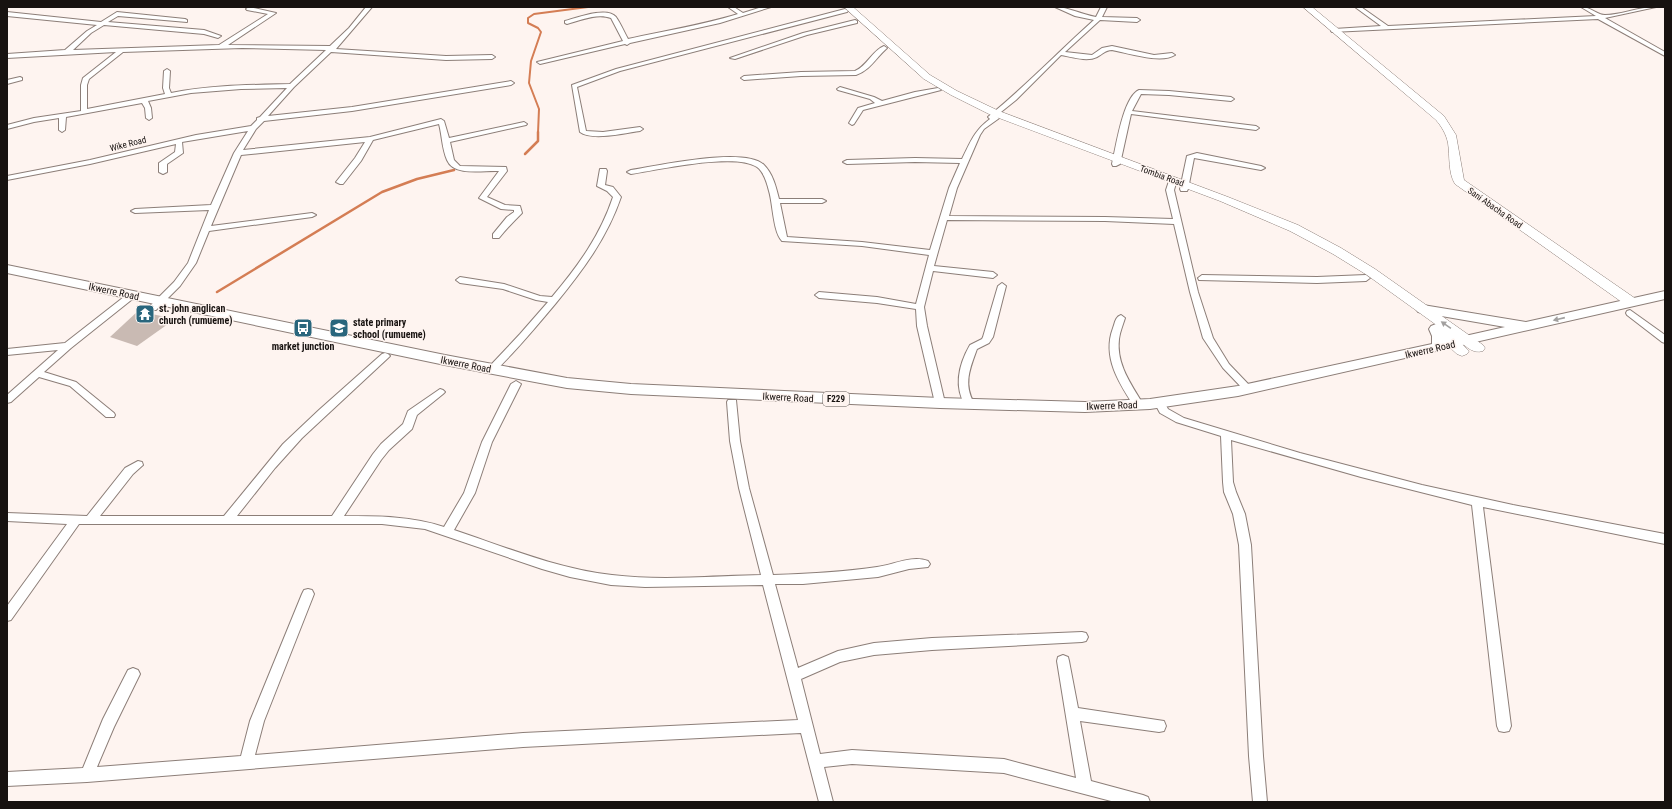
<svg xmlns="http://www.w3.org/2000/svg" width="1672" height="809" viewBox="0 0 1672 809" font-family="'Roboto Condensed',sans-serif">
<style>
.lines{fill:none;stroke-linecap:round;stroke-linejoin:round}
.stream-far1{stroke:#d47d54;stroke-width:2}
.stream{stroke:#d47d54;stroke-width:2.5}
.building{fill:#c9bab3}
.street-casing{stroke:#8c7e78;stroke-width:2}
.secondary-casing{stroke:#8c7e78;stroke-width:1}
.primary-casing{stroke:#8c7e78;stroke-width:2}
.street{fill:#fff;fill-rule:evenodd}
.secondary{fill:#fff;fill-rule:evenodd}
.primary{fill:#fff;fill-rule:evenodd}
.oneway{fill:#a2a09f}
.labels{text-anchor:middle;stroke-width:3;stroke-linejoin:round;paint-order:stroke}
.far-street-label{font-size:9px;fill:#171210;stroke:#fef4f0}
.shield{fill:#fef4f0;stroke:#5c5653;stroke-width:1}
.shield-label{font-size:9px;font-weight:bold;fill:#171210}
.street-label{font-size:10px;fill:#171210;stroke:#fef4f0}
.poi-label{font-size:10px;font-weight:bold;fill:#171210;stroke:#fef4f0;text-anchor:start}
</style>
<rect width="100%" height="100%" fill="#fef4f0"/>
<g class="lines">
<path class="stream-far1" d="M538,133l1,-24 -10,-26 2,-22 10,-29 -3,-4 -10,-5v-5l6,-4 54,-7"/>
<g class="stream">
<path d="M525,154l13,-13v-9"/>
<path d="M217,292l165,-100 35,-13 37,-9"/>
</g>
</g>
<path class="building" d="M138,311l37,8 -38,27 -27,-9z"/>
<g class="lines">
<g class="street-casing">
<g id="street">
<path d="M249,7l27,6 -48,32 102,1 19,-18 17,-21h6l-36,42 110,7 46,-1 3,2 -3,2 -46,1 -115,-8 -37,35 -26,29 84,-9 159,-26 3,2 -3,2 -159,26 -88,10 -8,8 -13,21 127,-13 71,-18 3,2 5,17 75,-16 3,2 -1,1 -76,17 4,18 6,6 46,1 1,4 -20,26 18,8 15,1 2,7c-8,8 -16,16 -23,25h-6v-4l14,-17 7,-5v-2l-13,-1 -22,-11 20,-27c-14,-1 -45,6 -52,-11 -5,-11 -5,-25 -8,-36l-66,16 -12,21 -18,23h-3l-4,-2 19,-24 10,-16 -124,13 -30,71 101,-13 4,2 -4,2 -103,14 -13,32 -16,23 -24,24h-6l-1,-2 1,-2 24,-24 14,-19 21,-53 -74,3 -4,-2 4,-2 76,-4 23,-52 14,-22 -66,11 1,11 -16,11v8l-4,2 -4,-2v-9l16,-11 1,-8 -86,20 -83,16v-4l83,-16 106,-25 55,-9 6,-6v-2l3,-1 27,-29 -46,1 -50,4 -43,8 3,7 1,10 -3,2 -3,-2 -1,-10 -3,-5 -76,14 -1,13 -3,2 -3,-2v-12l-25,4 -27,7v-4l27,-7 47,-7v-26l2,-7 33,-26 -109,6v-4l58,-4 22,-19 10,-6 -90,-9v-4l94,10 16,-10 68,7 2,1v2l-69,-6 -10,6 96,8 17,6 -3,2 -14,-4 -100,-9 -13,8 -18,17 146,-5 49,-31 -21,-4 -1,-1zM242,48l84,2 -36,34c-40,1 -79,1 -119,9l-2,-5 1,-17 -3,-2 -3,2 -1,17 2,6 -78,15v-24l2,-6 34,-27z"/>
<path d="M728,7h6l9,6 19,-6h9l-51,16 -90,20 -3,2 -2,-1 -85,20 -3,-2 86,-21 -12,-23c-14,-5 -30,2 -44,6l-2,-1v-2c11,-3 42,-15 51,-4 5,7 8,15 12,22 36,-8 74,-14 110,-25z"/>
<path d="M1055,7c13,0 28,8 41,10l5,-10h6l-5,10 35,1 3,2 -3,2 -37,-2 -35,32 27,3 10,-7 10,-2 42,9 18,-2 3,2c-14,9 -47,-2 -63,-5 -7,0 -9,4 -15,7 -10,5 -25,0 -36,-2l-45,45 -20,16 3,2 -1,1 -14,10 -4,6 -23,53 -8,28 156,1 68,2 -7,-29 4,-12h6l1,2 -3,10 24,102 15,46 16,26 22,23 2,2 -2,2h-6l-22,-23 -20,-30 -13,-46 -16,-68 -69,-3 -158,-1 -13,46 59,6 4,3 -4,3 -60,-7 -9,36 3,19 18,77 -5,3 -5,-3 -18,-77 -1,-17 -39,-6 -58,-5 -4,-3 4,-3 58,5 39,7 13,-49 -67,-9 -80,-5c-9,-9 -9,-37 -13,-50 -2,-8 -5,-19 -12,-24 -21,-15 -100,3 -126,7l-4,-2 4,-2c26,-4 114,-24 133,-5 9,9 12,22 15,34h43l4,2 -4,2h-42l7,34 75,5 68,8 19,-62 11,-25 -45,-1 -68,2 -4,-2 4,-2 68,-2 47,1c9,-18 12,-28 28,-40l-2,-2 1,-1c37,-30 70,-65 105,-96l-19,-4z"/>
<path d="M1355,7h6l27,19 208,-10 -15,-9c10,0 16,8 24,8 16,0 33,-8 51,-8l-51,11 60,34v4l-67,-37 -266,13 -1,-1 3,-2 47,-3z"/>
<path d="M845,9l3,2 -1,1 -227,59 -43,16 9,44 17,1 37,-5 3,2 -3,2c-15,2 -48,10 -60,1l-8,-47 44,-16z"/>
<path d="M855,20l2,1v2l-50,12 -72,24 -5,-1 73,-25z"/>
<path d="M884,46l3,2 -1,1c-10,9 -17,22 -30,26l-55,1 -57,4 -3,-2 3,-2 57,-4 54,-1c12,-5 17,-20 29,-25z"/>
<path d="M20,77l2,1v2l-15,4v-4z"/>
<path d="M840,87l34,10 8,4 33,-9 23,-4 3,2 -78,20 -9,14 -2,1 -3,-2 9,-15 17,-5 -5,-4 -32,-9 -1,-1z"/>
<path d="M1139,90l30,1 62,6 3,2 -3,2 -62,-6 -28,-1 -9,17 124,15 3,2 -3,2 -125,-16 -11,50 -4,2h-3l-1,-2c4,-17 11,-67 27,-74z"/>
<path d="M1197,153l64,13 4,2 -4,2 -67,-12 -6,31 -1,2h-6l-1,-2 7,-33z"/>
<path d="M600,169h6l1,2 -2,14 8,2 8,10c-14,41 -38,73 -65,106 -20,24 -40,48 -62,69h-6l-2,-2 2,-2 32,-34 28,-32 -12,-2 -33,-11 -43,-6 -4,-3 4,-3 44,7 36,12 12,1c26,-31 48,-61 61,-100l-6,-6 -10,-5z"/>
<path d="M1202,275l115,2 49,-2 4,3 -4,3 -49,2 -118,-3 -1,-2z"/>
<path d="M1002,283l4,3 -13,51 -4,6 -12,6c-7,19 -14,35 -3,54l-5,3 -4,-1c-11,-19 -6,-41 5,-60l12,-6 1,-2 15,-51z"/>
<path d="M132,292l4,3 -1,2 -64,51 -27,24 32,10 38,31 1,2 -1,2h-8l-36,-31 -31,-9 -28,25 -4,1v-8l51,-45 -51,5v-6l58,-6 64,-50z"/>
<path d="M1630,310l35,25v8l-3,-1 -35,-27 -1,-2 1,-2z"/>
<path d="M1121,315l4,3c-2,7 -5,13 -6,21 -3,25 12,45 24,65l-5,3 -4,-1c-15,-23 -32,-49 -21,-78 2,-5 2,-11 8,-13z"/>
<path d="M385,353l3,1 2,2 -2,2 -86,80 -27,30 -38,48h95l41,-62 8,-10 22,-20 5,-13 32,-22 3,1 2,2 -2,2 -26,21 -5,14 -23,21 -8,10 -37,56c34,0 68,0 100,11l20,-34 18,-51 29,-58 5,-3 5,3 -29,58 -17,51 -21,37c51,17 104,39 158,45 49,6 100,1 149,0l-22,-87 -9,-47 -3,-39 1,-2h8l4,41 9,47 24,87c34,-1 70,-3 104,-8 17,-2 34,-12 51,-6l2,3 -2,3 -19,2 -31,8 -75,7h-28l23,84 40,-17 36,-8 58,-5 150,-6 4,1 2,4 -2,4 -4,1 -150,8 -58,5 -34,7 -39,17 19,75 32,-4 152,9 72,19 -19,-117 1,-4 5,-2 5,2 1,4 9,47 86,13 2,5 -2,5 -5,1 -79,-11 11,60 52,14 5,2 2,5h-35l-111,-29 -152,-9 -28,3 9,35h-14l-18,-69 -278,14 -436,35 -80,4v-14l76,-4 20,-49 25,-49 5,-2 5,2 2,4 -26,53 -17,40 144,-11 9,-35 52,-127 2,-4 4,-1 4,1 2,4 -50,127 -9,34 268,-22 275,-13 -35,-135 -118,2 -34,-2 -41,-8 -28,-8 -117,-40 -43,-5h-303l-68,96 -4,1v-15l60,-82 -60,-3v-8l80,3 38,-48 13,-7 4,1 1,3 -10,9 -33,42h124l59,-72 36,-34 63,-56z"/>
<path d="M1159,399l4,1 5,9 16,9 116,35 122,32 91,20 152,29v10l-182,-37 28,219 -2,5 -5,1 -5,-1 -2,-5 -25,-221 -111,-28 -130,-37 2,42 3,10 9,22 6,31 12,211 4,46h-14l-4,-46 -10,-211 -6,-31 -9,-22 -1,-10 -2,-46 -45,-14 -16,-9 -6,-11z"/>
</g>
</g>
<g class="secondary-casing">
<g id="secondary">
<path d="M844,7h9l77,68 27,16 42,20 229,86 70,28 43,23 34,21 108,76 2,3 -2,3c-10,3 -16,-4 -24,-10l10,10 -2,3 -5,2 -5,-2 -23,-21 2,-3 6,-1 -75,-54 -34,-21 -43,-23 -70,-30 -229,-86 -40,-20 -27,-16z"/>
<path d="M1303,7h9l132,109 12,19 8,45 172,119 2,3 -2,3h-10l-171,-121c-7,-11 -5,-28 -7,-41 -2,-9 -6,-16 -12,-23z"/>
</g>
</g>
<g class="primary-casing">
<path id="primary" d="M7,265l438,90 122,23 64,6 309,14 145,4 65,-3 88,-13 194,-42v-8l-3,-7 2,-3 5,-2 5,2 6,14 58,-13 -87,-15 -2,-3 2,-3 5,-1 103,17 139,-31v8l-427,97 -88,13 -65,3 -145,-4 -309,-14 -64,-6 -122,-23 -438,-92z"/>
</g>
<use href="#street" class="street"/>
<use href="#secondary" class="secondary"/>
<use href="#primary" class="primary"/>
</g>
<defs><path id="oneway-solid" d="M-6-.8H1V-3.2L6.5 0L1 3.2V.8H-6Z"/></defs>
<g class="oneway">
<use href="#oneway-solid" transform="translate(1559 319) rotate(167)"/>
<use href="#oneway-solid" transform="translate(1446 325) rotate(-145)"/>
</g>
<defs>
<g id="temple-square" transform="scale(1)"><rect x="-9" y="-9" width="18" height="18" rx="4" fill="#29667d" stroke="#fef4f0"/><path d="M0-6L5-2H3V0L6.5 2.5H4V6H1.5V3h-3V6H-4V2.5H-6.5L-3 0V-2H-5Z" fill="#fff"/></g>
<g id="bus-square" transform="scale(1)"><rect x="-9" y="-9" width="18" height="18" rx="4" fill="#29667d" stroke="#fef4f0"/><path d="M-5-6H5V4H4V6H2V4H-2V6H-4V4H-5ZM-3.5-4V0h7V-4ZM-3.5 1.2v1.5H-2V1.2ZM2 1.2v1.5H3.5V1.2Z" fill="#fff"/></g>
<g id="school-square" transform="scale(1)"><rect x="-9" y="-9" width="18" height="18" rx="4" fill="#29667d" stroke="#fef4f0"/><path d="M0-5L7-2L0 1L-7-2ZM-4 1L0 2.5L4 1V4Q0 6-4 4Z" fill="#fff"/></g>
</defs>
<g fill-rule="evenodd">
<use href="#temple-square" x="145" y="314"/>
<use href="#bus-square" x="303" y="328"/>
<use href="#school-square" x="339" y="328"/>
</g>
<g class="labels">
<g class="far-street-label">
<text transform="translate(128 144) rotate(-14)" y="3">Wike Road</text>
<text transform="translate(1162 176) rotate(20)" y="3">Tombia Road</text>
<text transform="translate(1495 208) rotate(35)" y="3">Sani Abacha Road</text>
</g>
<rect class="shield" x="823" y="392" width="26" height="14" rx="3"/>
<g class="shield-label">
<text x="836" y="402">F229</text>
</g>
<g class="street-label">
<text transform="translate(114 291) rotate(12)" y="4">Ikwerre Road</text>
<text transform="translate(1430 349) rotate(-13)" y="4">Ikwerre Road</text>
<text transform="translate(466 364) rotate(11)" y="4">Ikwerre Road</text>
<text transform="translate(788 397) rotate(3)" y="4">Ikwerre Road</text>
<text transform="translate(1112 405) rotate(-2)" y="4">Ikwerre Road</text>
</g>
<g class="poi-label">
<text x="159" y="312">st. john anglican<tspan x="159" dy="12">church (rumueme)</tspan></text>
<text x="353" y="326">state primary<tspan x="353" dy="12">school (rumueme)</tspan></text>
<text x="303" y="350" text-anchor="middle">market junction</text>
</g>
</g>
<rect width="1672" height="809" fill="none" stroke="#171210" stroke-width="16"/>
</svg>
